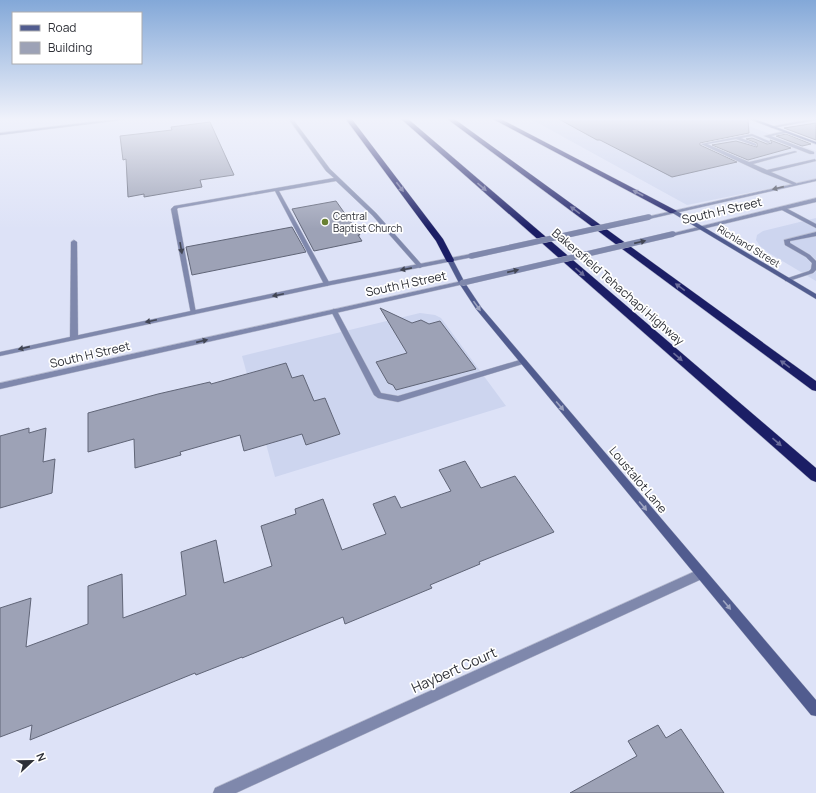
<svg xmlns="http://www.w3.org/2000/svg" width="816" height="793" viewBox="0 0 816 793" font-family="Manrope,sans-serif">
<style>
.built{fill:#cdd5ef}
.building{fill:#9da2b6;stroke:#606577}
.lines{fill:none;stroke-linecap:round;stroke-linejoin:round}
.service-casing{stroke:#babed1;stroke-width:1}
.minor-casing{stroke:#babed1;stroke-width:1}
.tertiary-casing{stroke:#babed1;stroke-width:1}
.secondary-casing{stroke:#babed1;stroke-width:1}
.motorway-casing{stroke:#babed1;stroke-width:1}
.service{fill:#7f88ac;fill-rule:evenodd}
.minor{fill:#7f88ac;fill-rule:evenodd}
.tertiary{fill:#7f88ac;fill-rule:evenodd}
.secondary{fill:#515c8f;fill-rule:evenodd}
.motorway{fill:#1b1e65;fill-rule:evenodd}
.tertiary-bridge-casing{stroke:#babed1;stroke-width:6;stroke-linecap:butt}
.tertiary-bridge{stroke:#7f88ac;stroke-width:5.5}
.oneway{fill:#6b6d9b}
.oneway2{fill:#424654}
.oneway3{fill:#9fa5c1}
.poi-dot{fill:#698032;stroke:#fff;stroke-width:1.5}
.labels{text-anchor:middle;stroke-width:3.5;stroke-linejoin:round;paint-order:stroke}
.far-poi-label{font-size:10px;fill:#2e3037;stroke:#fff;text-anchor:start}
.far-street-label{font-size:10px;fill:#2e3037;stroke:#fff}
.street-label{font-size:12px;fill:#2e3037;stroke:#fff}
.near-street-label{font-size:14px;fill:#2e3037;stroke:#fff}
</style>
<rect width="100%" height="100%" fill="#dde2f7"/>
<g class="built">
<path d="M529,118h198l89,33v28l-129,26z"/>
<path d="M816,218v63l-47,-28 -9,-7 -4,-6 1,-5 6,-4z"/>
<path d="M420,313l15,2 6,3 65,88 -231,71 -33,-121z"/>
</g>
<g class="building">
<path d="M557,118h188l3,2 1,13 -49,10v2l37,17 -65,15 -72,-37h-3z"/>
<path d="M210,122l24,53 -34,5 2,7 -58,10v-3l-16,3 -2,-38 -3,1 -3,-24 52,-6 -1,-3z"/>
<path d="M816,123v17l-32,-12z"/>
<path d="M786,134l25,10 -9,2 -26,-10z"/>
<path d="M752,138l15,6 5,-1 -2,-3 21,8 -43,12 -36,-15 24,-4 21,6v-4l-11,-4z"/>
<path d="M336,201l24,34h-2l4,6 -48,10 -22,-42z"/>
<path d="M292,227l14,25 -114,23 -6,-28z"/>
<path d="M380,308l32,15 9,-3 8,4 11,-3 36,48 -80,21 -3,-5 -5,-2 -12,-21 31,-9z"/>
<path d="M286,363l6,15 11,-3 11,26 11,-3 15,36 -34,11 -4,-11 -58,17 -4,-16 -60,17 1,3 -46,13 -1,-29 -46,13v-39l70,-19 52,-12 1,2z"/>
<path d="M29,428v5l17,-5 -3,34 12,-3 -3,34 -52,15v-72z"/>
<path d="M465,461l16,27 34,-12 39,56 -75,30 1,2 -50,21 2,3 -87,36 -2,-7 -101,41v-1l-46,18 -1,-2 -165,67 2,-15 -32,12v-129l31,-10 -5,49 62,-23v-38l34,-12 1,44 63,-23 -5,-43 35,-12 8,43 48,-17 -11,-40 35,-12 -1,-5 28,-10 19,51 44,-16 -13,-30 22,-8 6,12 50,-17 -12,-21z"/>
<path d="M658,725l8,13 15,-9 43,64h-154l67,-37 -9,-15z"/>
</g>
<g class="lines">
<g class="service-casing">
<g id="service">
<path d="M288,118h4l38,51 46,44 47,53 -3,2 -2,-1 -46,-52 -36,-34 -57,10 51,93 -3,2 -3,-2 -49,-93 -97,17 -1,1 19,104 -1,1h-4l-20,-105 3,-3 160,-28 -8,-7z"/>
<path d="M816,118v2l-44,8 -2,-1z"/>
<path d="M785,131l1,2 -15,3 43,16v2h-4l-46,-18z"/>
<path d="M752,134l19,8 -3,1 -16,-7 -11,2 15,6v2l-20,-7 -29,5 42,18 46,-11 2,1 -44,12 14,6 48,-11 1,2 -45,11 25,11v1l-2,1 -31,-12 -62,-29z"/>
<path d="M780,207h4l32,17v4l-36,-19z"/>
<path d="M816,232v4l-26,5v2l20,12 6,6v9l-3,3 -24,8h-4v-2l24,-8 2,-2 1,-6 -6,-6 -21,-12 -1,-5z"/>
<path d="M74,240l3,2 1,96 -4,2 -4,-2 1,-96z"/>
<path d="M334,309l3,2 44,82 17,3 125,-37 4,2 -1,2 -128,39 -20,-4 -4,-3 -43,-84z"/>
</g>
</g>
<g class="minor-casing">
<g id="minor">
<path d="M125,118h13l-138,17v-2z"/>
<path d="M700,569l4,1 1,4 -1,4 -468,215h-23l2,-5z"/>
</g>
</g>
<g class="tertiary-casing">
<g id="tertiary">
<path d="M816,179v2l-167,38 -3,-2z"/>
<path d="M816,198v4l-143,34 -3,-2z"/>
<path d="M471,254l3,2 -1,1 -142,28 -331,71v-4l331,-71z"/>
<path d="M462,281l2,1v2l-464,105v-6z"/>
</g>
</g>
<g class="secondary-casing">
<g id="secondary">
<path d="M746,118h6l64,24v2z"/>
<path d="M671,210h4l141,84v5l-145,-87z"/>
<path d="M450,258l3,2 12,23 16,24 335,393v16l-5,-1 -335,-406 -17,-26 -12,-23z"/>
</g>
</g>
<g class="motorway-casing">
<g id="motorway">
<path d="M345,118h6l92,121 11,21 -1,2h-6l-11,-21z"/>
<path d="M400,118h7l409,350v14l-5,-2z"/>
<path d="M446,118h7l363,263v10l-4,-1z"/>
<path d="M491,118h8l178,93 -4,2h-3z"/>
</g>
</g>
<use href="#service" class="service"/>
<use href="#minor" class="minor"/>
<use href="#tertiary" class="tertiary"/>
<use href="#secondary" class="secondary"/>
<use href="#motorway" class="motorway"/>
<g class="tertiary-bridge-casing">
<g id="tertiary-bridge">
<path d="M471,256l178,-39"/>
<path d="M462,283l211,-49"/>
</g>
</g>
<use href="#tertiary-bridge" class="tertiary-bridge"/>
</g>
<defs><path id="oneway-solid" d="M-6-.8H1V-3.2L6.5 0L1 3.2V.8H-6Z"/></defs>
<g class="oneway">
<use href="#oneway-solid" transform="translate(400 187) rotate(53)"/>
<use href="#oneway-solid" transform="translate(482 187) rotate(41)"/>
<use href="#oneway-solid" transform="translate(638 193) rotate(-152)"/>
<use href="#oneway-solid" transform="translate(575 210) rotate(-144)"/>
<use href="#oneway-solid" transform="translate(580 272) rotate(41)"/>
<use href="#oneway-solid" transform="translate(680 287) rotate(-144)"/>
<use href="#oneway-solid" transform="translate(678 357) rotate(41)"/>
<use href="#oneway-solid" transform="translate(785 364) rotate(-144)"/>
<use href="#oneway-solid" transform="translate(777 442) rotate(41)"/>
</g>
<g class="oneway2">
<use href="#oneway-solid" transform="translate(778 188) rotate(167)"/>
<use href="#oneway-solid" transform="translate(640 242) rotate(-13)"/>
<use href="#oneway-solid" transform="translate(181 248) rotate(80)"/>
<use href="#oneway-solid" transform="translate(406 269) rotate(169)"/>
<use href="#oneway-solid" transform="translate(513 271) rotate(-13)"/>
<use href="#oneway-solid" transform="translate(278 295) rotate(168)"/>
<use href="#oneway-solid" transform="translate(151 321) rotate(168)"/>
<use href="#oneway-solid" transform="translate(202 341) rotate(-13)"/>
<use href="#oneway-solid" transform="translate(24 348) rotate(167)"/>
</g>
<g class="oneway3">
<use href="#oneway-solid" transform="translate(477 306) rotate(54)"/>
<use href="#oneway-solid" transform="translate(560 406) rotate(50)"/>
<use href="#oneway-solid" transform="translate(643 506) rotate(50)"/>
<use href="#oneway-solid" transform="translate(727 605) rotate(50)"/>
</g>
<linearGradient id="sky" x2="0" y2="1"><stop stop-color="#83a8d8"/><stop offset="0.52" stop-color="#f0f2fb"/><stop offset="1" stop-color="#f0f2fb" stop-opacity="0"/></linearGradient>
<rect width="816" height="229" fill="url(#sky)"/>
<circle class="poi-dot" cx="325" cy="222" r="4"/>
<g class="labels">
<g class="far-poi-label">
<text x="333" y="220">Central<tspan x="333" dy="12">Baptist Church</tspan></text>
</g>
<g class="far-street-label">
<text transform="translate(749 246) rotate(31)" y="4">Richland Street</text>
</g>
<g class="street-label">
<text transform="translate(722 211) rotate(-13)" y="4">South H Street</text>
<text transform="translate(406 284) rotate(-12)" y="4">South H Street</text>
<text transform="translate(618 287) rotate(41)" y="4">Bakersfield Tehachapi Highway</text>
<text transform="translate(90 355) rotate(-13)" y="4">South H Street</text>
<text transform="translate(638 480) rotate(50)" y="4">Loustalot Lane</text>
</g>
<g class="near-street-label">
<text transform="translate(454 670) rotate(-24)" y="5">Haybert Court</text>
</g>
</g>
<rect x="12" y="12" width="130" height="52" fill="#ffffff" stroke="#abacaf"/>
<rect x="20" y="25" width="20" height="6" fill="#515c8f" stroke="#abacaf"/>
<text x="48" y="32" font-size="12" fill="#2e3037">Road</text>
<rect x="20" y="42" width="20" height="12" fill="#9da2b6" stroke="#abacaf"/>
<text x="48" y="52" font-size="12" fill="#2e3037">Building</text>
<g transform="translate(32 761) rotate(68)" stroke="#ffffff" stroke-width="3" paint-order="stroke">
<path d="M0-3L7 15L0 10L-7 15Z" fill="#2e3037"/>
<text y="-6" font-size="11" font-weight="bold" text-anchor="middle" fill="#2e3037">N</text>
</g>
</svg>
